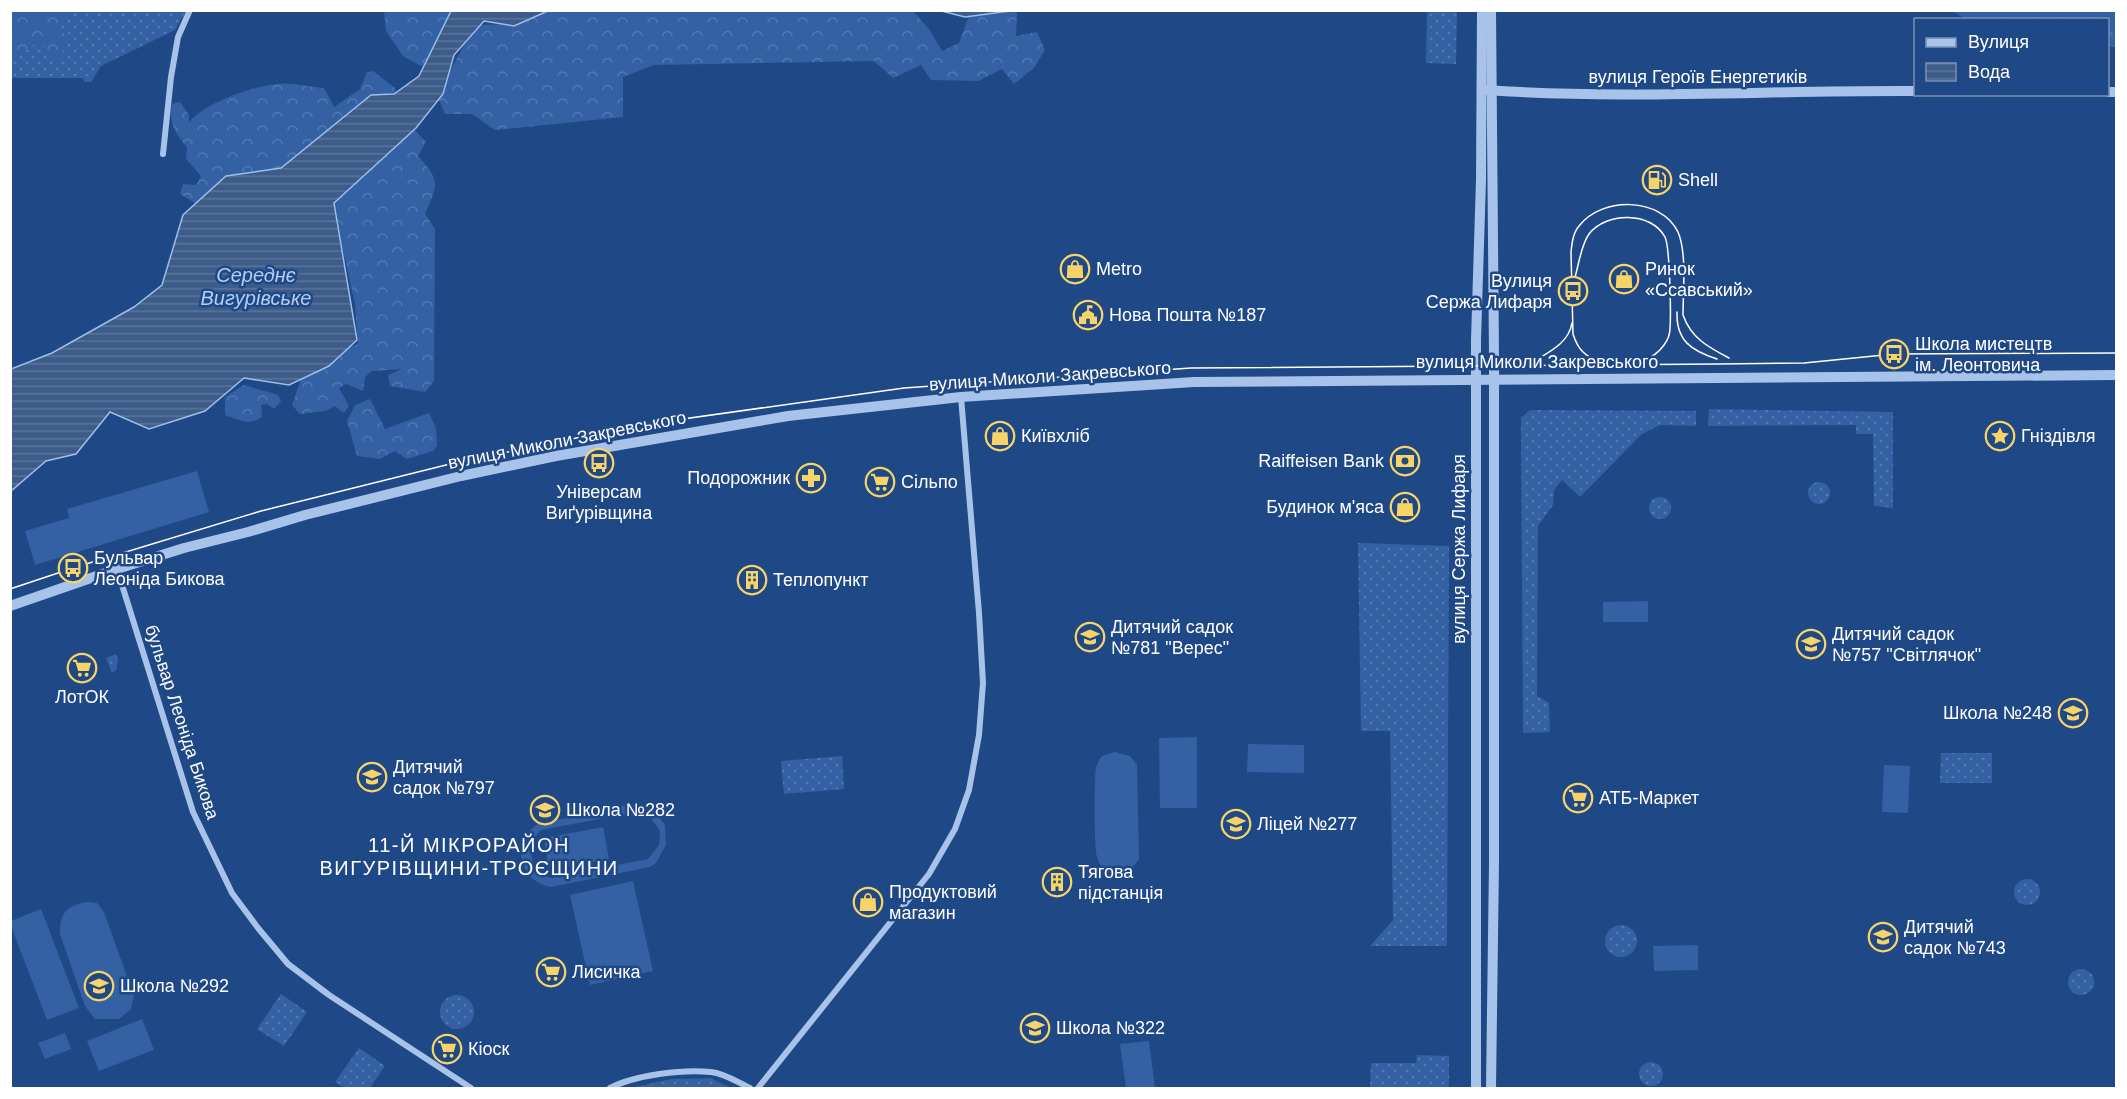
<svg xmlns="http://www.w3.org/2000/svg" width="2127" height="1099" viewBox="0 0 2127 1099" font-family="Helvetica,sans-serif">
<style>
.grass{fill:url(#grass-dots)}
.forest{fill:url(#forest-crowns)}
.pitch{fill:#3361a3;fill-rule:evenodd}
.water{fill:url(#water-rules);stroke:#9cbeec;stroke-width:1.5}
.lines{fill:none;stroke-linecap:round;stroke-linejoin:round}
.minor{stroke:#a8c3ea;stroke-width:6}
.tertiary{stroke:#a8c3ea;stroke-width:10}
.tram{stroke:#fff;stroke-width:1.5}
.labels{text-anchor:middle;stroke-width:5;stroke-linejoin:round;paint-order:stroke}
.street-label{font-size:18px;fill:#fff;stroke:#1f4886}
.poi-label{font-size:18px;fill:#fff;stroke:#1f4886;text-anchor:start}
.water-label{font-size:20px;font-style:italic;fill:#b4cef1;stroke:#1f4886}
.neighbourhood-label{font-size:20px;letter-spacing:1.5px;fill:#fff;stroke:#1f4886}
</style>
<defs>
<pattern id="grass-dots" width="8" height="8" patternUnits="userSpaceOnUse" patternTransform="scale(1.5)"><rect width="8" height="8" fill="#3361a3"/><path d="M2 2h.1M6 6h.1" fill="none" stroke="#5279b1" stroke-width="1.8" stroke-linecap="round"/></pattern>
<pattern id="forest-crowns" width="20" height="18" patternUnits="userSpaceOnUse" patternTransform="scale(1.5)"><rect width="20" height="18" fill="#3361a3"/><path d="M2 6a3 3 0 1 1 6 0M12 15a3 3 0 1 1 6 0" fill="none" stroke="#5279b1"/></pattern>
<pattern id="water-rules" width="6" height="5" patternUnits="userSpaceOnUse" patternTransform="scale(1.5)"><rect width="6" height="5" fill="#3e5c89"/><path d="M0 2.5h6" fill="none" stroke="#5b749b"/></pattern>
</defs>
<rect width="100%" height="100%" fill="#1f4886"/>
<g class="grass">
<path d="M11,11h175l-11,19 -74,36 -10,16h-7l-1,-4h-72z"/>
<path d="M1427,11l30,1 -1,52 -30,-1z"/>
<path d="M1709,409l184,3v96l-19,-2 -1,-72h-17v-9l-148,1z"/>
<path d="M1530,410l166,1v15l-36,-1 -18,9 -62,63 -18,-17 -8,10 -1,15 -15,21 -1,170 12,7 1,29 -27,1 -2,-315z"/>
<circle cx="1819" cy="493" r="11"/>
<circle cx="1660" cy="508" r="11"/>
<path d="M1358,543l91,3 -2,400h-77l23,-26 -3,-189h-29z"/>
<path d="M116,654l2,7 -2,9 -4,3 -6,-15z"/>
<path d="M1941,753h51v30h-52z"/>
<path d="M842,756l2,33 -60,5 -3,-33z"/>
<circle cx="2027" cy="892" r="13"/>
<circle cx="1621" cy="941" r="16"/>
<circle cx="2081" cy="982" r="13"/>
<path d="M281,994l26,18 -23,34 -27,-17z"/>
<circle cx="457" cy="1012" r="17"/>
<path d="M359,1048l26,18 -15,22h-25l-10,-6z"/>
<path d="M1417,1055l32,1v32h-79l1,-25h45z"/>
<circle cx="1651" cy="1074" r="12"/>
<path d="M711,1078l20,10h-101l41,-9z"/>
</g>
<g class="forest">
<path d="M11,10l58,1 -11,13 10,16 -8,18h-13v-11l-8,-6 -28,19z"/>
<path d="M384,11h72l-28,53 -7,2 -18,-10 -17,-25z"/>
<path d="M551,11h362l16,18 13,22 17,-8 12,-32h46l-1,25 21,-4 8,18 -11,18 -20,16 -12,-15 -24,12 -47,-1 -10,-15 -28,13 -19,-17 -220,4 -31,12v40l-128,13 -23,-16h-27l-8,-19 38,-70 39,-1z"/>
<path d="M1952,11h164v36h-8v-27l-142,-1z"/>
<path d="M373,71l22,17 2,10 -80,64 -95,21 -13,7 10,8 -13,12 -26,-16 3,-10 13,1 5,-9 -15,-17 1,-12c-12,-14 -19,-25 -15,-43l8,-2 9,13v7c18,-20 61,-35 88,-38 14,-2 32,3 47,4l10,19 26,-18 7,-17z"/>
<path d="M413,128l13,14 -8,14c23,25 20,29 7,58l10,15 -1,152 -9,11 -35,-6 -2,-11 14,-6 -30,2 -7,6 -2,14 -17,-7 -7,4 10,18 -5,7 -9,-7 -10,5 -25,3 -8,-9 9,-26 27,-11 4,-13 26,-11 -3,-40 -23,-103z"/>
<path d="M244,385l34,10 3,6 -7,8 -7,-5 -6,1 1,12c-13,9 -23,3 -37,-2v-18z"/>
<path d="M370,399l15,30 44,-16 7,15 1,18 -4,5 -26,8 -12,-8 -15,8 -23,-3 -10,-35 8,-16z"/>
</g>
<g class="pitch">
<path d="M197,471l12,41 -174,53 -10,-34 44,-13 -2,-9z"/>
<path d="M1648,601v21h-45v-20z"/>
<path d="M1197,737v71h-37l-1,-70z"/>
<path d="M1248,744l56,1v28l-57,-1z"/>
<path d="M1115,752l15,4 7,9 2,94c-10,17 -36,21 -42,-2 -3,-8 -3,-80 -1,-89 1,-4 3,-8 6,-12z"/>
<path d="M1884,765l26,1 -2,47 -26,-1z"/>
<path d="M636,803l18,7 11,15 1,20 -10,18 -6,4 -99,20c-32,-6 -41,-44 -13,-63zM636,812l14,5 10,14 -1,14 -11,14 -98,19c-21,-11 -25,-31 -9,-48z"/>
<path d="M603,827l6,32 -60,11 -5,-32z"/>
<path d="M633,881l20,90 -63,14 -20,-90z"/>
<path d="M86,902l11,1 7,9 30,84 -3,13 -12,10h-24l-10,-13 -25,-72c-1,-21 7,-28 26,-32z"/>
<path d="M41,909l38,99 -32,12 -36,-94v-5z"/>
<path d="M1698,945v25l-44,1 -1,-25z"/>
<path d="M142,1019l12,31 -55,21 -12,-30z"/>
<path d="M65,1033l6,16 -26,10 -7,-16z"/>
<path d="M1149,1041l6,47h-29l-6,-44z"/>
</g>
<g class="water">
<path d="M451,11h97l-34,15 -30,-5 -30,34 -11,39 -27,34 -82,75 23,137 -28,26 -40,19 -45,-7 -39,33 -56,18 -39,-17 -34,42 -30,7 -35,30v-122l41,-16 82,-46 28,-22 21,-70 43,-39 55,-8 90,-73 23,-1 25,-18z"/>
<path d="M941,11v-1l69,1 -45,6z"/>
</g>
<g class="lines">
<g class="minor">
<path d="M163,154l8,-77 7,-40 12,-27"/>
<path d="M117,569l76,243 39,81 26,35 30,36 41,31 142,93"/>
<path d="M610,1088c25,-13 73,-19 101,-16 13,1 28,11 39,16"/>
<path d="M758,1088l171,-214 26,-45 14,-39 10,-55 4,-52 -4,-70 -18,-216"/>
</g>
<g class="tertiary">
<path d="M1485,90c143,10 287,0 431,1"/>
<path d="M2108,92h8"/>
<path d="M10,606l107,-37 67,-21 64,-16 57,-17 156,-39 95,-20 232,-40 173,-19 233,-15 922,-7"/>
<path d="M1476,1088v-748l5,-160 1,-170"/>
<path d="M1491,1088l3,-226v-506l-3,-346"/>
</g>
<g class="tram">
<path d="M1575,277c4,-13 6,-32 14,-43 17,-22 62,-23 76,3 5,10 6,77 5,91 0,6 -3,13 -6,17 -6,9 -17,15 -26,19"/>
<path d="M1677,312c-1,29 15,39 40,47"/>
<path d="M1536,360c15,-9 33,-18 36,-37"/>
<path d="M1600,362c-15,-6 -22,-12 -27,-28l-2,-82c1,-9 2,-19 8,-26 23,-30 82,-29 99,6 9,21 5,60 5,83 8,23 25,32 46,43"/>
<path d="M10,589l63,-21 188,-57 193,-48 186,-38 264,-37 287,-20 528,-4 85,-1 90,-9 222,-1"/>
</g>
</g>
<defs>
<g id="fuel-ring" transform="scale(1.5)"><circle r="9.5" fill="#1f4886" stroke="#f8d468" stroke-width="1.5"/><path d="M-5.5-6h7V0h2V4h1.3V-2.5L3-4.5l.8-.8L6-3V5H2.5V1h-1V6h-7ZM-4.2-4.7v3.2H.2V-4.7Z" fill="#f8d468"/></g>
<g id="shop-ring" transform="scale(1.5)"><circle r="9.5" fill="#1f4886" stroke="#f8d468" stroke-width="1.5"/><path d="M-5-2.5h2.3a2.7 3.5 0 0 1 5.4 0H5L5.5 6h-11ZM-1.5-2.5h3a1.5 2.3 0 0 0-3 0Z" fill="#f8d468"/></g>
<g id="bus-ring" transform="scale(1.5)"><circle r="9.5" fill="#1f4886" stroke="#f8d468" stroke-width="1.5"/><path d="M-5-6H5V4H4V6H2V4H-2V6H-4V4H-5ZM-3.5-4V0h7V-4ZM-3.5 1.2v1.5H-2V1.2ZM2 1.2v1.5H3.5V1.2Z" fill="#f8d468"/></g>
<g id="civic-ring" transform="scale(1.5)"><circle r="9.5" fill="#1f4886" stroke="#f8d468" stroke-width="1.5"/><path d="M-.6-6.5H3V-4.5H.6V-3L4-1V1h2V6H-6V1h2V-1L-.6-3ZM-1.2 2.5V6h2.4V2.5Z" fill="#f8d468"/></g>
<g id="sight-ring" transform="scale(1.5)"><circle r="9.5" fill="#1f4886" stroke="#f8d468" stroke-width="1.5"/><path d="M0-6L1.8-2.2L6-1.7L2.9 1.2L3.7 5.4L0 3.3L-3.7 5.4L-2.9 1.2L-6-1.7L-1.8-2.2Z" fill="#f8d468"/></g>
<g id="bank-ring" transform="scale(1.5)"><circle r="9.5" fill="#1f4886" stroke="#f8d468" stroke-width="1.5"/><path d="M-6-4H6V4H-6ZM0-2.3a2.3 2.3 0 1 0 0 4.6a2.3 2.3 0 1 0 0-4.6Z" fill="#f8d468"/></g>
<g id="pharmacy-ring" transform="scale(1.5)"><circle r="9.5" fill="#1f4886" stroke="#f8d468" stroke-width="1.5"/><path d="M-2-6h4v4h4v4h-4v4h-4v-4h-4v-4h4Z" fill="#f8d468"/></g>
<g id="supermarket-ring" transform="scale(1.5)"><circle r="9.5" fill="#1f4886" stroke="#f8d468" stroke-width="1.5"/><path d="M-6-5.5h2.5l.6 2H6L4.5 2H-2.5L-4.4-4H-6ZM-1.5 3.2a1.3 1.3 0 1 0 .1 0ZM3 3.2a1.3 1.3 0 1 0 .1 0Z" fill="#f8d468"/></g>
<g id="building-ring" transform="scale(1.5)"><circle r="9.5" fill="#1f4886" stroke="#f8d468" stroke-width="1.5"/><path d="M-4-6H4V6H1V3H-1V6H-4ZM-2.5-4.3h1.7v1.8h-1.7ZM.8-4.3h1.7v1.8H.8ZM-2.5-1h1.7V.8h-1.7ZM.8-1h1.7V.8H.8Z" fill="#f8d468"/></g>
<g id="school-ring" transform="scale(1.5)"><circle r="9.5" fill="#1f4886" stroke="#f8d468" stroke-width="1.5"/><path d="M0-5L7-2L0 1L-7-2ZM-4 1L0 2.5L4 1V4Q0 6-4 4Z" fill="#f8d468"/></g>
</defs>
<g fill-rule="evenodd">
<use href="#fuel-ring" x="1657" y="180"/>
<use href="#shop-ring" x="1075" y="269"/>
<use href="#shop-ring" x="1624" y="279"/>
<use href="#bus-ring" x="1573" y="291"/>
<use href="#civic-ring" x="1088" y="315"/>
<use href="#bus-ring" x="1894" y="354"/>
<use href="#shop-ring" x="1000" y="436"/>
<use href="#sight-ring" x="2000" y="436"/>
<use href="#bank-ring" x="1405" y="461"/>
<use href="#bus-ring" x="599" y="463"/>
<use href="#pharmacy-ring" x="811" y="478"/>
<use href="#supermarket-ring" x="880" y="482"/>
<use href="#shop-ring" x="1405" y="507"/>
<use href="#bus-ring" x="73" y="568"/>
<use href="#building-ring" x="752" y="580"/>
<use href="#school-ring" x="1090" y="637"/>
<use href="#school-ring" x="1811" y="644"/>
<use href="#supermarket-ring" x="82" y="668"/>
<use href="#school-ring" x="2073" y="713"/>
<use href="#school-ring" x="372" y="777"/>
<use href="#supermarket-ring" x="1578" y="798"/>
<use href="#school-ring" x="545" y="810"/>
<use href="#school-ring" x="1236" y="824"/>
<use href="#building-ring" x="1057" y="882"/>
<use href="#shop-ring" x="868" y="902"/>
<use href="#school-ring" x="1883" y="937"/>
<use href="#supermarket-ring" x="551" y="972"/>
<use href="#school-ring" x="99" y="986"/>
<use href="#school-ring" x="1035" y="1028"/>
<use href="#supermarket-ring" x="447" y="1049"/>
</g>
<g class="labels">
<g class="street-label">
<text x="1698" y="83">вулиця Героїв Енергетиків</text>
<text x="1537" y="368">вулиця Миколи Закревського</text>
<text transform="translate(1050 376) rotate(-4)" y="6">вулиця Миколи Закревського</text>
<text transform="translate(567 440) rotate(-11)" y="6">вулиця Миколи Закревського</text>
<text transform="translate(1459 549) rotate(-90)" y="6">вулиця Сержа Лифаря</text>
<text transform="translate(182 722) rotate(72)" y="6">бульвар Леоніда Бикова</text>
</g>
<g class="poi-label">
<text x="1678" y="186">Shell</text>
<text x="1096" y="275">Metro</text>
<text x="1645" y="275">Ринок<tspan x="1645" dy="21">«Ссавський»</tspan></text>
<text x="1552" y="287" text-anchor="end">Вулиця<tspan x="1552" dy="21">Сержа Лифаря</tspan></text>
<text x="1109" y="321">Нова Пошта №187</text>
<text x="1915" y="350">Школа мистецтв<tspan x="1915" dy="21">ім. Леонтовича</tspan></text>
<text x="1021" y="442">Київхліб</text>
<text x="2021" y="442">Гніздівля</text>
<text x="1384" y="467" text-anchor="end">Raiffeisen Bank</text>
<text x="790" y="484" text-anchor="end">Подорожник</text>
<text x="901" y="488">Сільпо</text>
<text x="599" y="498" text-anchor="middle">Універсам<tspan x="599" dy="21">Виґурівщина</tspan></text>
<text x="1384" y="513" text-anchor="end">Будинок м'яса</text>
<text x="94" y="564">Бульвар<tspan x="94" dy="21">Леоніда Бикова</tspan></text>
<text x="773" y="586">Теплопункт</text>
<text x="1111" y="633">Дитячий садок<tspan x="1111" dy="21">№781 "Верес"</tspan></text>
<text x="1832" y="640">Дитячий садок<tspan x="1832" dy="21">№757 "Світлячок"</tspan></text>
<text x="82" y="703" text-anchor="middle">ЛотОК</text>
<text x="2052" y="719" text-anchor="end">Школа №248</text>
<text x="393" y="773">Дитячий<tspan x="393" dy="21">садок №797</tspan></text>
<text x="1599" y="804">АТБ-Маркет</text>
<text x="566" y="816">Школа №282</text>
<text x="1257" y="830">Ліцей №277</text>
<text x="1078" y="878">Тягова<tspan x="1078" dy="21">пiдстанцiя</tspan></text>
<text x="889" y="898">Продуктовий<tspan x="889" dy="21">магазин</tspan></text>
<text x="1904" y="933">Дитячий<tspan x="1904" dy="21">садок №743</tspan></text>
<text x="572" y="978">Лисичка</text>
<text x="120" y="992">Школа №292</text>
<text x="1056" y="1034">Школа №322</text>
<text x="468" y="1055">Кіоск</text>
</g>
<g class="water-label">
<text x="256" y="282">Середнє<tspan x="256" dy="23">Вигурівське</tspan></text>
</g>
<g class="neighbourhood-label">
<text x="469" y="852">11-Й МІКРОРАЙОН<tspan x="469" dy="23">ВИГУРІВЩИНИ-ТРОЄЩИНИ</tspan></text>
</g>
</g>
<rect width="2127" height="1099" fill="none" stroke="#ffffff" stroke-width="24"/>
<rect x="1914" y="18" width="195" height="78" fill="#1f4886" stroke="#7991b6" stroke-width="1.5"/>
<rect x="1926" y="38" width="30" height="9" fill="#a8c3ea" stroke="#7991b6" stroke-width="1.5"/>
<text x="1968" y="48" font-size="18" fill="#ffffff">Вулиця</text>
<rect x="1926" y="63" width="30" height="18" fill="url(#water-rules)" stroke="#7991b6" stroke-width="1.5"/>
<text x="1968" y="78" font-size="18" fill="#ffffff">Вода</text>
</svg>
